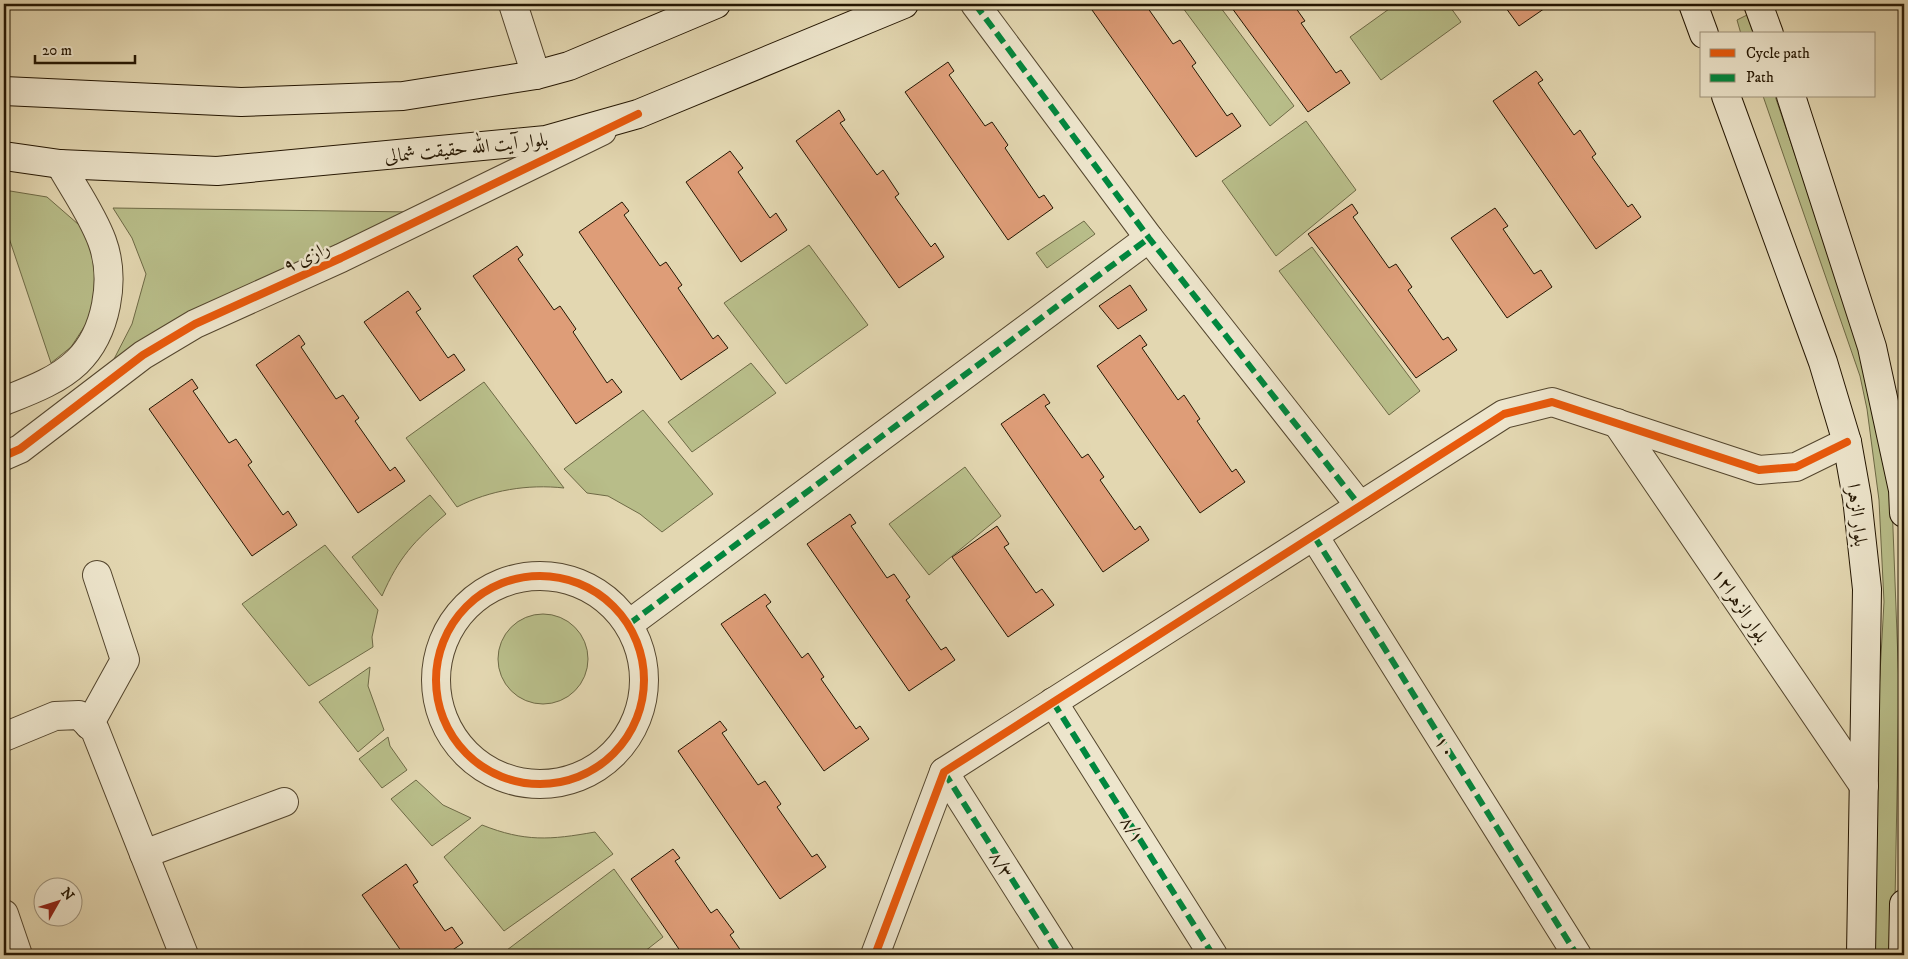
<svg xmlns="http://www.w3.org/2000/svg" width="1908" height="959" viewBox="0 0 1908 959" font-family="'IM FELL DW Pica',Amiri,serif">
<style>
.green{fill:#b8bd89;stroke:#6e6a46}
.building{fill:#de9d78;stroke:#241602}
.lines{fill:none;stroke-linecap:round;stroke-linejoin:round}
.minor-casing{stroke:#54462e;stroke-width:30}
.tertiary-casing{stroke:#54462e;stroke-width:30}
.secondary-casing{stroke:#241602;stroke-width:30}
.minor{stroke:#ede5cc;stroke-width:28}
.tertiary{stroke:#ede5cc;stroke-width:28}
.secondary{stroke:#ede5cc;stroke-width:28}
.quiet{stroke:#00873e;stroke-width:6;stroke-dasharray:12 6;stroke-linecap:butt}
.cycleway-casing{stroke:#ede5cc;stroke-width:11}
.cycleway{stroke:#e8590c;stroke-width:8}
.labels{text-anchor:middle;stroke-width:5;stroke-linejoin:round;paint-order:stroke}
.street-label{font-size:19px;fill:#241602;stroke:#ede5cc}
</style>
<rect width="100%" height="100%" fill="#e3d7b1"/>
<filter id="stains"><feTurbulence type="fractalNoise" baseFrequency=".004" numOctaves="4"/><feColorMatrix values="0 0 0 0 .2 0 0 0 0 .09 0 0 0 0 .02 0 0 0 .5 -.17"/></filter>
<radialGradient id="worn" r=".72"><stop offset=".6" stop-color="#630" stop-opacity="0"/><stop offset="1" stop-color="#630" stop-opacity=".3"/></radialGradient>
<g class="green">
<path d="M1180,4h38l76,102 -24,20z"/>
<path d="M1396,4h52l13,18 -80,58 -31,-43z"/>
<path d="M1747,15l7,19h-13l-4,-14z"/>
<path d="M1763,96h12l93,273 23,107 8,211 -5,268h-22l3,-192 9,-161 -5,-102 -12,-91 -7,-33z"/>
<path d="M1306,121l50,69 -80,66 -54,-75z"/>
<path d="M4,190l43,7 39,34 12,39 -8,48 -19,29 -20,16 -47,-140z"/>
<path d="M113,208l302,4 -302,149 19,-37 14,-50 -14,-36z"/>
<path d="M1084,221l11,13 -48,34 -11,-15z"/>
<path d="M809,245l59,80 -82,59 -62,-81z"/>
<path d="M1312,247l108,144 -31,24 -110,-144z"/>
<path d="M751,363l25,30 -84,59 -24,-30z"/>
<path d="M484,382l80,106c-36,-4 -74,2 -107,19l-51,-69z"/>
<path d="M643,410l70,84 -51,38 -22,-18 -32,-18 -21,-3 -23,-24z"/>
<path d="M965,467l36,49 -72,59 -40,-51z"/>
<path d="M430,495l16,19c-32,27 -47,43 -64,82l-30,-39z"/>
<path d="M325,545l53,65 -6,27 1,10 -64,39 -67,-82z"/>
<circle cx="543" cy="659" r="45"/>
<path d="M370,667l-2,19 16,44 -26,22 -39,-50z"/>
<path d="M388,737l2,9 17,24 -25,18 -23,-29z"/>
<path d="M416,780l27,25 28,13 -39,28 -41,-47z"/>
<path d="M482,825c43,17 68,15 113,7l18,22 -109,77 -60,-74z"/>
<path d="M614,869l49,68 -23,18h-130l-3,-5z"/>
</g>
<g class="building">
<path d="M1101,4h44l28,40 7,-4 16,23 -4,3 35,50 5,-3 9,13 -45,31 -104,-147z"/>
<path d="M1229,4h64l12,17 -4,2 35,50 5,-3 9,13 -42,29z"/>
<path d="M1503,4h48l-32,22z"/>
<path d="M948,62l6,9 -5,4 36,51 7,-4 16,23 -3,3 34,50 5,-3 9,13 -45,32 -103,-148z"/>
<path d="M1536,71l7,9 -5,3 36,52 6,-5 16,24 -4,3 36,50 4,-3 9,13 -45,32 -103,-148z"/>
<path d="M839,110l6,10 -5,3 37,52 6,-5 16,24 -4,3 36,50 4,-4 9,14 -45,31 -103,-147z"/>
<path d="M730,151l13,17 -5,4 32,46 6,-5 11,17 -46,32 -55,-80z"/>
<path d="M622,202l7,9 -5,4 36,51 6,-4 16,23 -4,3 35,51 5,-4 10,13 -47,32 -102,-148z"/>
<path d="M1352,204l6,9 -5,4 36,51 7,-4 16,23 -4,3 35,50 5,-3 9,13 -41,28 -108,-144z"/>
<path d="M1495,208l13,18 -5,3 31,45 7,-4 11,17 -45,31 -56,-80z"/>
<path d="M517,246l6,9 -5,4 36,51 6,-4 16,23 -3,3 34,51 5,-4 10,13 -46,32 -103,-148z"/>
<path d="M1130,285l17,25 -29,19 -19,-23z"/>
<path d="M408,291l13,18 -5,3 32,46 6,-4 11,16 -45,31 -56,-79z"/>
<path d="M299,335l6,9 -4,3 35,52 7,-4 16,23 -4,3 35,50 5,-4 10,14 -47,32 -102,-148z"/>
<path d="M1140,335l7,10 -5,3 36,52 6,-5 16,24 -3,2 35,51 4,-3 9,13 -45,31 -103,-147z"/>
<path d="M192,379l6,9 -5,3 36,52 7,-4 16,23 -4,3 35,50 5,-4 9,14 -45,31 -103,-147z"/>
<path d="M1044,394l6,9 -5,3 37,52 6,-4 16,23 -4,3 35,50 5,-4 9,14 -46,32 -102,-148z"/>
<path d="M850,514l6,9 -5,3 36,52 7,-4 16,23 -4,3 35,50 5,-3 9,13 -46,31 -102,-147z"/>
<path d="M997,526l12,18 -5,3 32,46 6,-4 12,16 -46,32 -56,-80z"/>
<path d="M765,594l6,8 -5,4 36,52 6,-5 16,24 -3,2 35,50 4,-3 9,13 -45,32 -103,-147z"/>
<path d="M720,721l7,9 -5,3 36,52 7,-4 16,23 -4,3 35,50 5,-3 9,13 -46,32 -102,-148z"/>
<path d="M673,849l7,9 -5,3 36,52 6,-4 17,23 -4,3 14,20h-61l-52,-76z"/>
<path d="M406,864l12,18 -5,3 32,46 7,-4 11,16 -18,12h-41l-42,-60z"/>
</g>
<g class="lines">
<g class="minor-casing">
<g id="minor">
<path d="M513,4l23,71"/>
<path d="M975,4l174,234 211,268"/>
<path d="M1617,423l247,363"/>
<path d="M1314,536l263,419"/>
<circle cx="540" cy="680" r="104"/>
<path d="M629,624l520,-386"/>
<path d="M1053,702l160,253"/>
<path d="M89,725l36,-65 -28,-85"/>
<path d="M4,737l51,-21 24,-1 16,15 89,225"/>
<path d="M944,772l116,183"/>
<path d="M144,854l140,-52"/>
<path d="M4,914l14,41"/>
<path d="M875,955l69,-183 560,-358 48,-12 207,68 37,-3 51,-25"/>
</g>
</g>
<g class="tertiary-casing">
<g id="tertiary">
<path d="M4,401c25,-10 53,-20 73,-39 30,-29 39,-83 25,-121 -10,-27 -28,-52 -42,-77"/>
<path d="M4,456l16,-7 123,-94 52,-31 146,-66 261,-127"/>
</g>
</g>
<g class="secondary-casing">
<g id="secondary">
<path d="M1693,4l11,30"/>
<path d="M1758,4l11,30"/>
<path d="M4,91l237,11 162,-6 133,-21 33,-9 147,-62"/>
<path d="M1726,96l97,266 24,80 10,56 10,91 -6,366"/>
<path d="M1791,96l81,251 31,143 1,23"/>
<path d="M4,156l56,8 157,7 329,-31 92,-26 266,-110"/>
<path d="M1903,955l1,-51"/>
</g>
</g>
<use href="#minor" class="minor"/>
<use href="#tertiary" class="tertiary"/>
<use href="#secondary" class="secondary"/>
<g class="quiet">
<path d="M975,4l174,234 211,268"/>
<path d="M1314,536l263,419"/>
<path d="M629,624l520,-386"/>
<path d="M1053,702l160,253"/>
<path d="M944,772l116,183"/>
</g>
<g class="cycleway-casing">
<g id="cycleway">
<path d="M4,456l16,-7 123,-94 52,-31 146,-66 297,-144"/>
<circle cx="540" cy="680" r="104"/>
<path d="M875,955l69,-183 560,-358 48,-12 207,68 37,-3 51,-25"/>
</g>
</g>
<use href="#cycleway" class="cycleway"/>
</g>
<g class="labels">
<g class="street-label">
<text transform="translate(466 147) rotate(-6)" y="7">بلوار آیت الله حقیقت شمالی</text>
<text transform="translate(306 256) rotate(-25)" y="7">رازی ۹</text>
<text transform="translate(1858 515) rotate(83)" y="7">بلوار الزهرا</text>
<text transform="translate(1741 605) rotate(56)" y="7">بلوار الزهرا۱۲</text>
<text transform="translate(1446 746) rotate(58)" y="7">۱۰</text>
<text transform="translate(1133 829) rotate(58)" y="7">۸/۱</text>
<text transform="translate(1002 864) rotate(58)" y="7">۸/۳</text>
</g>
</g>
<rect width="1908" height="959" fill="none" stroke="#e3d7b1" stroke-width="20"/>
<rect x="5" y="5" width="1898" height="949" fill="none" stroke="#241602" stroke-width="2.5"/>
<rect x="10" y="10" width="1888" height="939" fill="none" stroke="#241602"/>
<rect x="1700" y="32" width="175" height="65" fill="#ede5cc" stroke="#9d927b"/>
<rect x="1710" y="49" width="25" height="8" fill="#e8590c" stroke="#9d927b"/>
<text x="1746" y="58" font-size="15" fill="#241602">Cycle path</text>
<rect x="1710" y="74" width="25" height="8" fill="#00873e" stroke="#9d927b"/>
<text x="1746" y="82" font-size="15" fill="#241602">Path</text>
<g transform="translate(58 902) rotate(51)"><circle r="24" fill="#ede5cc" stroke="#9d927b"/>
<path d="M0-4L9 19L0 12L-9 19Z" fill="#8f2418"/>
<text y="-8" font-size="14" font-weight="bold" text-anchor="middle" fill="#241602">N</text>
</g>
<path d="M35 55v8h100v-8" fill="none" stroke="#241602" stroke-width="2.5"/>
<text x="42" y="55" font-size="15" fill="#241602" stroke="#ede5cc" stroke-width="4" paint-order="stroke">20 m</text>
<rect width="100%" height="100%" filter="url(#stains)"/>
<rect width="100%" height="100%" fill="url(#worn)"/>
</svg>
